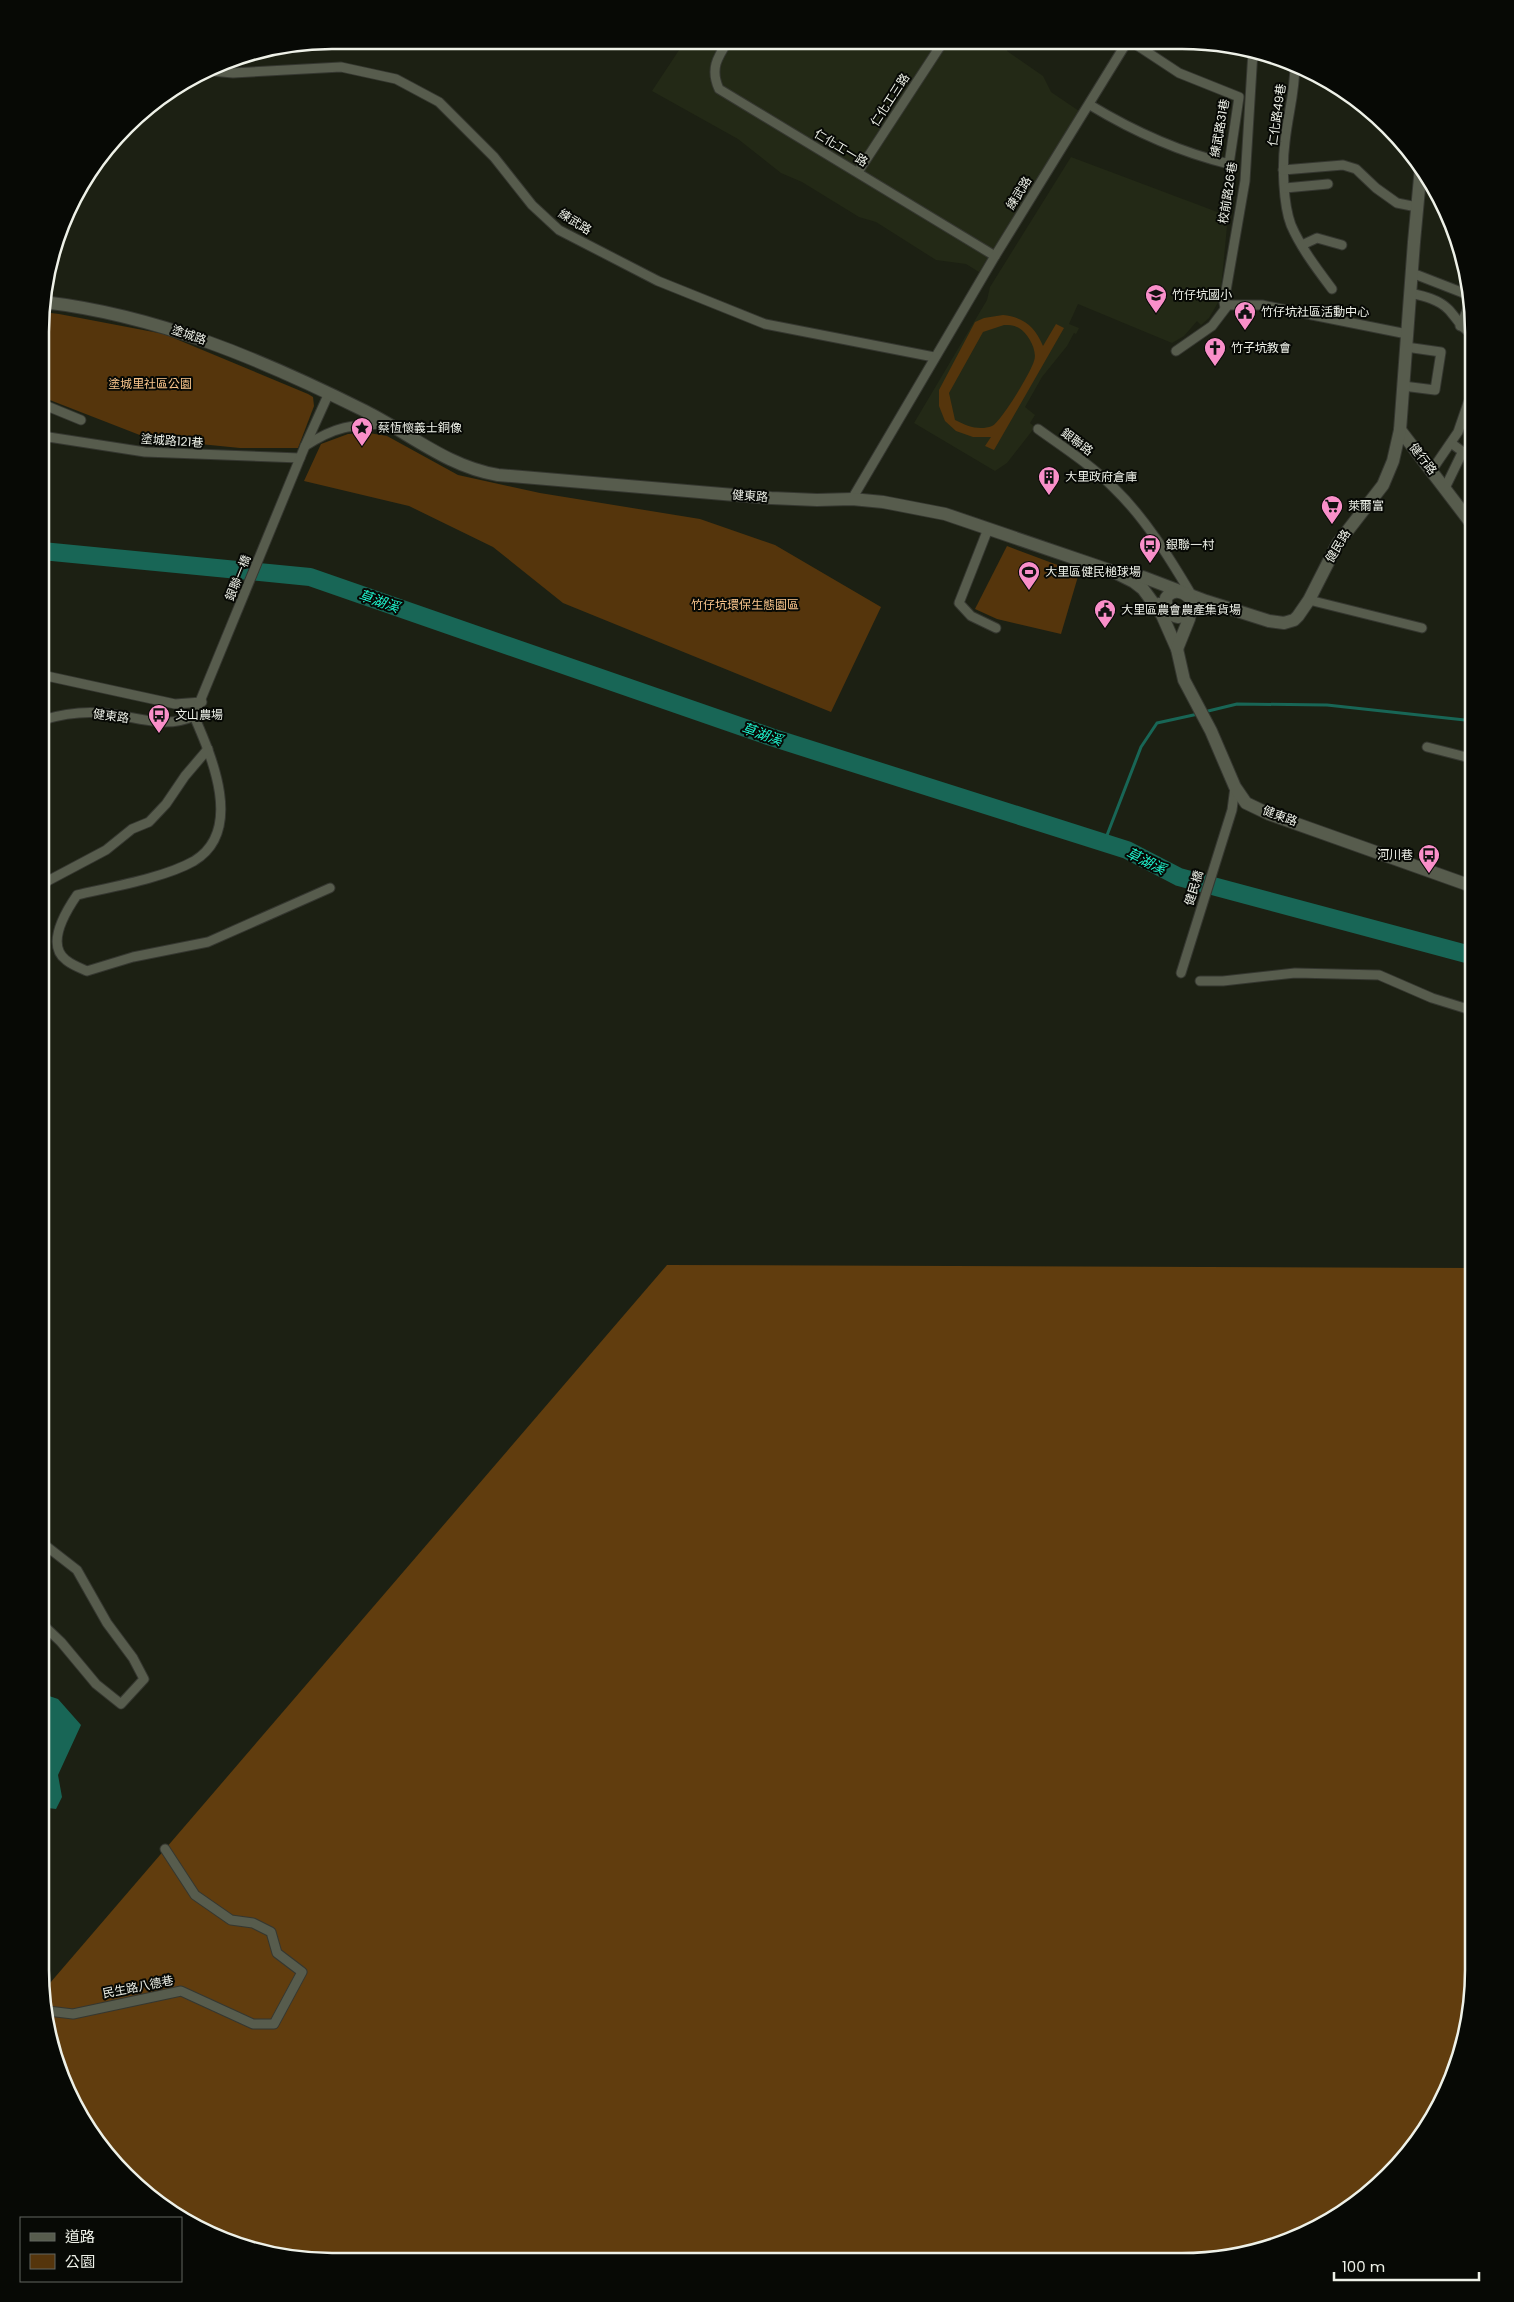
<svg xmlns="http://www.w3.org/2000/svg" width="1514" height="2302" viewBox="0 0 1514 2302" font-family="Poppins,'Noto Sans TC',sans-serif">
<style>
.built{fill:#232916}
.green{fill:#55350c;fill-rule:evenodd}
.forest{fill:#613d0e}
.water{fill:#186656}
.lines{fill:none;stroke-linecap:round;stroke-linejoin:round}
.stream{stroke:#186656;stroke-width:3}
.river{stroke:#186656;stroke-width:18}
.street-casing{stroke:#353730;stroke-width:11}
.secondary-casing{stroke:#353730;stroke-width:14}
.street{stroke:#575c4d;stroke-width:9}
.secondary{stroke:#575c4d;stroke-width:12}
.labels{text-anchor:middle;stroke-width:4;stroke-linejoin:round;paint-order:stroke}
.street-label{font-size:12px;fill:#eef1e8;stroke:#070905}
.poi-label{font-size:12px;fill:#eef1e8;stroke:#070905;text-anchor:start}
.park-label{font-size:12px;fill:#fbc68d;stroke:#070905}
.water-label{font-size:14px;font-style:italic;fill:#1ef5cf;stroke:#070905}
.rim{fill:none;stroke:#eef1e8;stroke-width:2.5}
</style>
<rect width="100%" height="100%" fill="#1c2013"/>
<g class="built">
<path d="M685,41l322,1 3,2 -3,7 36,25 8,16 28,19 -100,161 -13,-8 -30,-4 -60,-38 -17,-5 -57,-35 -21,-9 -43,-34 -86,-48z"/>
<path d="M1071,157l157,59 -8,83 -11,19 -8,7 -4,-4 -13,15 -12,7 -94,-39 -9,20 10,4 -3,6 -2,-1 -7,13 -25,31 -17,30 10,8 -5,8 5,4 -28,36 -12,8 -81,-48 73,-123 3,-13z"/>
</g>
<g class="green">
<path d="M43,312l16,2 105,20 144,60 5,3 1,9 -16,42h-58l-90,-9 -108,-42z"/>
<path d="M1003,315c21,2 32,12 40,31l13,-22 8,4 -70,122 -9,-4 6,-9h-18l-17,-6 -11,-10 -6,-15v-16l36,-68 9,-4zM1004,325c5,0 10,0 15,3 9,5 19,23 15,33 -3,11 -33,61 -42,65 -13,5 -25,0 -37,-6l-6,-27 34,-61z"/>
<path d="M369,433l18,3 71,39 82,18 160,26 75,26 106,62 -50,105 -268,-109 -70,-56 -84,-41 -105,-25 17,-37 27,-10z"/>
<path d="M1007,546l72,27 -18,61 -64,-15 -22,-10z"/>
</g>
<path class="forest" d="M667,1265l807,3 -1,721 -21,92 -38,67 -54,53 -66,39 -112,22 -888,-2 -73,-20 -67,-38 -53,-54 -39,-66 -18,-92z"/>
<path class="water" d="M40,1693l18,6 23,26 -23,50 4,22 -6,12 -16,-2z"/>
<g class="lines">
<g class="stream">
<path d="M1204,712l33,-8 90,1 147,16"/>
<path d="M1104,843l37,-96 16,-24 41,-9"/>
</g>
<path class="river" d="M42,551l268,26 461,160 356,113 52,27 295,79"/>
<g class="street-casing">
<g id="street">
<path d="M728,41c-11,17 -18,28 -9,48l276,167"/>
<path d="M1295,63c0,30 -7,50 -10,79 -3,22 -2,62 6,83 10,23 26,44 41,64"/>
<path d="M211,71l22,2 108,-6 55,12 43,23 55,55 38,48 27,25 99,51 107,43 169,33"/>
<path d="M1090,105c43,26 89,47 139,59l10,-67 -60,-24 -47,-31"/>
<path d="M1283,170l60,-5 13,4 20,19 21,15 20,4"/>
<path d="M858,172l85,-130"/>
<path d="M1285,188l43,-4"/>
<path d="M1302,245l15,-7 25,7"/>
<path d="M1412,273l54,21"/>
<path d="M1410,293c13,3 28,6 38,16 9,9 13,20 26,26"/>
<path d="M1225,308l-1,-6 21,-121 8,-130"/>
<path d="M1460,326l9,-20"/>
<path d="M1176,351l36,-25 16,-21h34l145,29"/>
<path d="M1403,386l32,4 6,-38 -35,-5"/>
<path d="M42,404l39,16"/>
<path d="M1038,429c25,18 53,36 76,59 31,30 55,69 77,106"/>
<path d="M42,436l103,16 155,6"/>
<path d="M1451,443l23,17"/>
<path d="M305,446c31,-20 45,-21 82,-22"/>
<path d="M1432,470l26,-38 10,-29 6,1"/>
<path d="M1445,488l17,-35"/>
<path d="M852,499l143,-243 132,-214"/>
<path d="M988,529l-29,74 12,13 25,12"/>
<path d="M1309,600l113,28"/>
<path d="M42,675l133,29 27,-2"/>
<path d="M194,716c18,41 50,115 0,145 -30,17 -83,26 -117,34 -11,16 -32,49 -11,65 6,5 14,8 21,11l46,-14 75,-15 122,-54"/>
<path d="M42,720c20,-6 40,-9 61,-7 32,3 61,17 91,3l111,-270 24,-53"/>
<path d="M1427,747l47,12"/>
<path d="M42,884l64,-34 26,-21 17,-7 17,-18 19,-28 23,-27"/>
<path d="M1181,973l51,-163 3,-23"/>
<path d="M1200,981h23l72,-8 84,2 53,23 42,13"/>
<path d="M41,1623l20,19 35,42 25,20 23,-25 -11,-21 -26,-35 -30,-53 -36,-28"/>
<path d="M48,2011l25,3 108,-23 72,33h21l28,-52 -25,-19 -6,-21 -18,-9 -22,-3 -36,-25 -30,-46"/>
</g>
</g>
<g class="secondary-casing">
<g id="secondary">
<path d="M43,302c114,13 220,58 322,109 44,22 83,56 133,64l273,23 46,2 35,-1 31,3 62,12 167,57 22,11 9,7 19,26 15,34 7,31 27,51 24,56 11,16 23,11 205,73"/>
<path d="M1400,430l74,97"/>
<path d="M1124,573l19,4 63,24 63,20 15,2 10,-3 4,-4 11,-16 29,-57 45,-58 10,-24 7,-31 14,-188 7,-75"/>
<path d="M1159,604c12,10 21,22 32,3"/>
<path d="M1166,610v-12c7,-11 20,-6 26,3l-3,18 -12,30"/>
</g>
</g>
<use href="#street" class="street"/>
<use href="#secondary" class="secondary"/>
</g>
<defs>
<g id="school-pin" transform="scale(1.125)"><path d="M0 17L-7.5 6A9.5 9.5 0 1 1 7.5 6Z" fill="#f98fc9" stroke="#070905"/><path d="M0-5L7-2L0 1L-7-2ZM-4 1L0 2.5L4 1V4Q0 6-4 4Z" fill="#111"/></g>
<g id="civic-pin" transform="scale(1.125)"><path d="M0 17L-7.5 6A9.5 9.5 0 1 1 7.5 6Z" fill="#f98fc9" stroke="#070905"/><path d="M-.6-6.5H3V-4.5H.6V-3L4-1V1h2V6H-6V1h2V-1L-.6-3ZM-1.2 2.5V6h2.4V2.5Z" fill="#111"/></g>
<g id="church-pin" transform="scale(1.125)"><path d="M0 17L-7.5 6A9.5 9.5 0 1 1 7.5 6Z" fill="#f98fc9" stroke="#070905"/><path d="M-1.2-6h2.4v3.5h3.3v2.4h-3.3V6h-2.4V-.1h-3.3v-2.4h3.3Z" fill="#111"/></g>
<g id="sight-pin" transform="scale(1.125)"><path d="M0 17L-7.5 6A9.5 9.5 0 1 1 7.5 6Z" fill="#f98fc9" stroke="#070905"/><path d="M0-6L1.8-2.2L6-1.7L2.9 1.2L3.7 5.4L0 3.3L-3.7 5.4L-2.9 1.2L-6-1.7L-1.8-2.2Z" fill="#111"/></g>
<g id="building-pin" transform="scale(1.125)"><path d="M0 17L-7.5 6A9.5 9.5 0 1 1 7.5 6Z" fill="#f98fc9" stroke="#070905"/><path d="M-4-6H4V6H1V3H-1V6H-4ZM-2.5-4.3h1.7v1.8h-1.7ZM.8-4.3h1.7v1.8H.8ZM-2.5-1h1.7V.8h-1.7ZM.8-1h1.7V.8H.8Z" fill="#111"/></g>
<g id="supermarket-pin" transform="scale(1.125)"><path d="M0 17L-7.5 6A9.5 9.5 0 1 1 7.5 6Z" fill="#f98fc9" stroke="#070905"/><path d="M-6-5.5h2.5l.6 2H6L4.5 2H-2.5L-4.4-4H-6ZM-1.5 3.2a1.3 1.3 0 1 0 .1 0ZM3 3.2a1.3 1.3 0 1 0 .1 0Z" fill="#111"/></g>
<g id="bus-pin" transform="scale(1.125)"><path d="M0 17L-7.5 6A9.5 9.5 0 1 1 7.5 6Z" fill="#f98fc9" stroke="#070905"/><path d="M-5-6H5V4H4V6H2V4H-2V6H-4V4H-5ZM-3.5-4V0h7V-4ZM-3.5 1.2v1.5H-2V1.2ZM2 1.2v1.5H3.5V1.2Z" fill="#111"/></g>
<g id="stadium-pin" transform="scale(1.125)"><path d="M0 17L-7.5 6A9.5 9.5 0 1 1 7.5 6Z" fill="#f98fc9" stroke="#070905"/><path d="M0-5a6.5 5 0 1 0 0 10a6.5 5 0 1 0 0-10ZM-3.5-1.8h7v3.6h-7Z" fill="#111"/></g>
</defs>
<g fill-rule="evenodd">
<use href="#school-pin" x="1156" y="295"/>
<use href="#civic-pin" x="1245" y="312"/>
<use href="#church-pin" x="1215" y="348"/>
<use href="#sight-pin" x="362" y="428"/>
<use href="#building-pin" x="1049" y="477"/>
<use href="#supermarket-pin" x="1332" y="506"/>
<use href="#bus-pin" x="1150" y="545"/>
<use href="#stadium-pin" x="1029" y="572"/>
<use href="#civic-pin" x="1105" y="610"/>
<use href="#bus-pin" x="159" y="715"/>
<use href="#bus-pin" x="1429" y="855"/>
</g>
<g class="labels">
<g class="street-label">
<text transform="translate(890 100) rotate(-57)" y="4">仁化工三路</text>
<text transform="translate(1277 115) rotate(-82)" y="4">仁化路49巷</text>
<text transform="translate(1220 128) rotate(-80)" y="4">練武路31巷</text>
<text transform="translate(841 148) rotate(31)" y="4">仁化工一路</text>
<text transform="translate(1019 193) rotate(-58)" y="4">練武路</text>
<text transform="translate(1228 193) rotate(-81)" y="4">校前路26巷</text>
<text transform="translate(575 222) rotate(32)" y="4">練武路</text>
<text transform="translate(189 335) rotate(19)" y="4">塗城路</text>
<text transform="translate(172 441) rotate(4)" y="4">塗城路121巷</text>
<text transform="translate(1077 442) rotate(37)" y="4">銀聯路</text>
<text transform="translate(1423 459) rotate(52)" y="4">健行路</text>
<text transform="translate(750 496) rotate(4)" y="4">健東路</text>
<text transform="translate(1338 546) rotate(-59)" y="4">健民路</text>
<text transform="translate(238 578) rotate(-68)" y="4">銀聯一橋</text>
<text transform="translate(111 716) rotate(8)" y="4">健東路</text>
<text transform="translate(1280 816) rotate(20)" y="4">健東路</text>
<text transform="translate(1194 888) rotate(-73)" y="4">健民橋</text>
<text transform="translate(138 1987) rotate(-11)" y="4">民生路八德巷</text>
</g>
<g class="poi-label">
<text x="1172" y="299">竹仔坑國小</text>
<text x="1261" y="316">竹仔坑社區活動中心</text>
<text x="1231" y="352">竹子坑教會</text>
<text x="378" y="432">蔡恆懷義士銅像</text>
<text x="1065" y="481">大里政府倉庫</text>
<text x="1348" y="510">萊爾富</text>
<text x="1166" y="549">銀聯一村</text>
<text x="1045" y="576">大里區健民槌球場</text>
<text x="1121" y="614">大里區農會農產集貨場</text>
<text x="175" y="719">文山農場</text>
<text x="1413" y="859" text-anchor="end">河川巷</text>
</g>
<g class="park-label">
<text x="150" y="388">塗城里社區公園</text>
<text x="745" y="609">竹仔坑環保生態園區</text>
</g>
<g class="water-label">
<text transform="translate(379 601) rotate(19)" y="5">草湖溪</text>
<text transform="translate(762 734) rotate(19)" y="5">草湖溪</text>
<text transform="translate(1146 861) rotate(26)" y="5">草湖溪</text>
</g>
</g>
<path d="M0 0H1514V2302H0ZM332 49H1182A283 283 0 0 1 1465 332V1970A283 283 0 0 1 1182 2253H332A283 283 0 0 1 49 1970V332A283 283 0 0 1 332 49Z" fill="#070905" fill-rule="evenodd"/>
<path class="rim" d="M332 49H1182A283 283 0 0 1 1465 332V1970A283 283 0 0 1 1182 2253H332A283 283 0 0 1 49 1970V332A283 283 0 0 1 332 49Z"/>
<rect x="20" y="2217" width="162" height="65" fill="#070905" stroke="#636660"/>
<rect x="30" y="2233" width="25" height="8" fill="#575c4d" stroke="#636660"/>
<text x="65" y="2242" font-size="15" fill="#eef1e8">道路</text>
<rect x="30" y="2254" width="25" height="15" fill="#55350c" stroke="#636660"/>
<text x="65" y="2267" font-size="15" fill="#eef1e8">公園</text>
<path d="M1334 2272v8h145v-8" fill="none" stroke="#eef1e8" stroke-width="2.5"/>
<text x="1342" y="2272" font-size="15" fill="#eef1e8" stroke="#070905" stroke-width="4" paint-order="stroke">100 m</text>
</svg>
